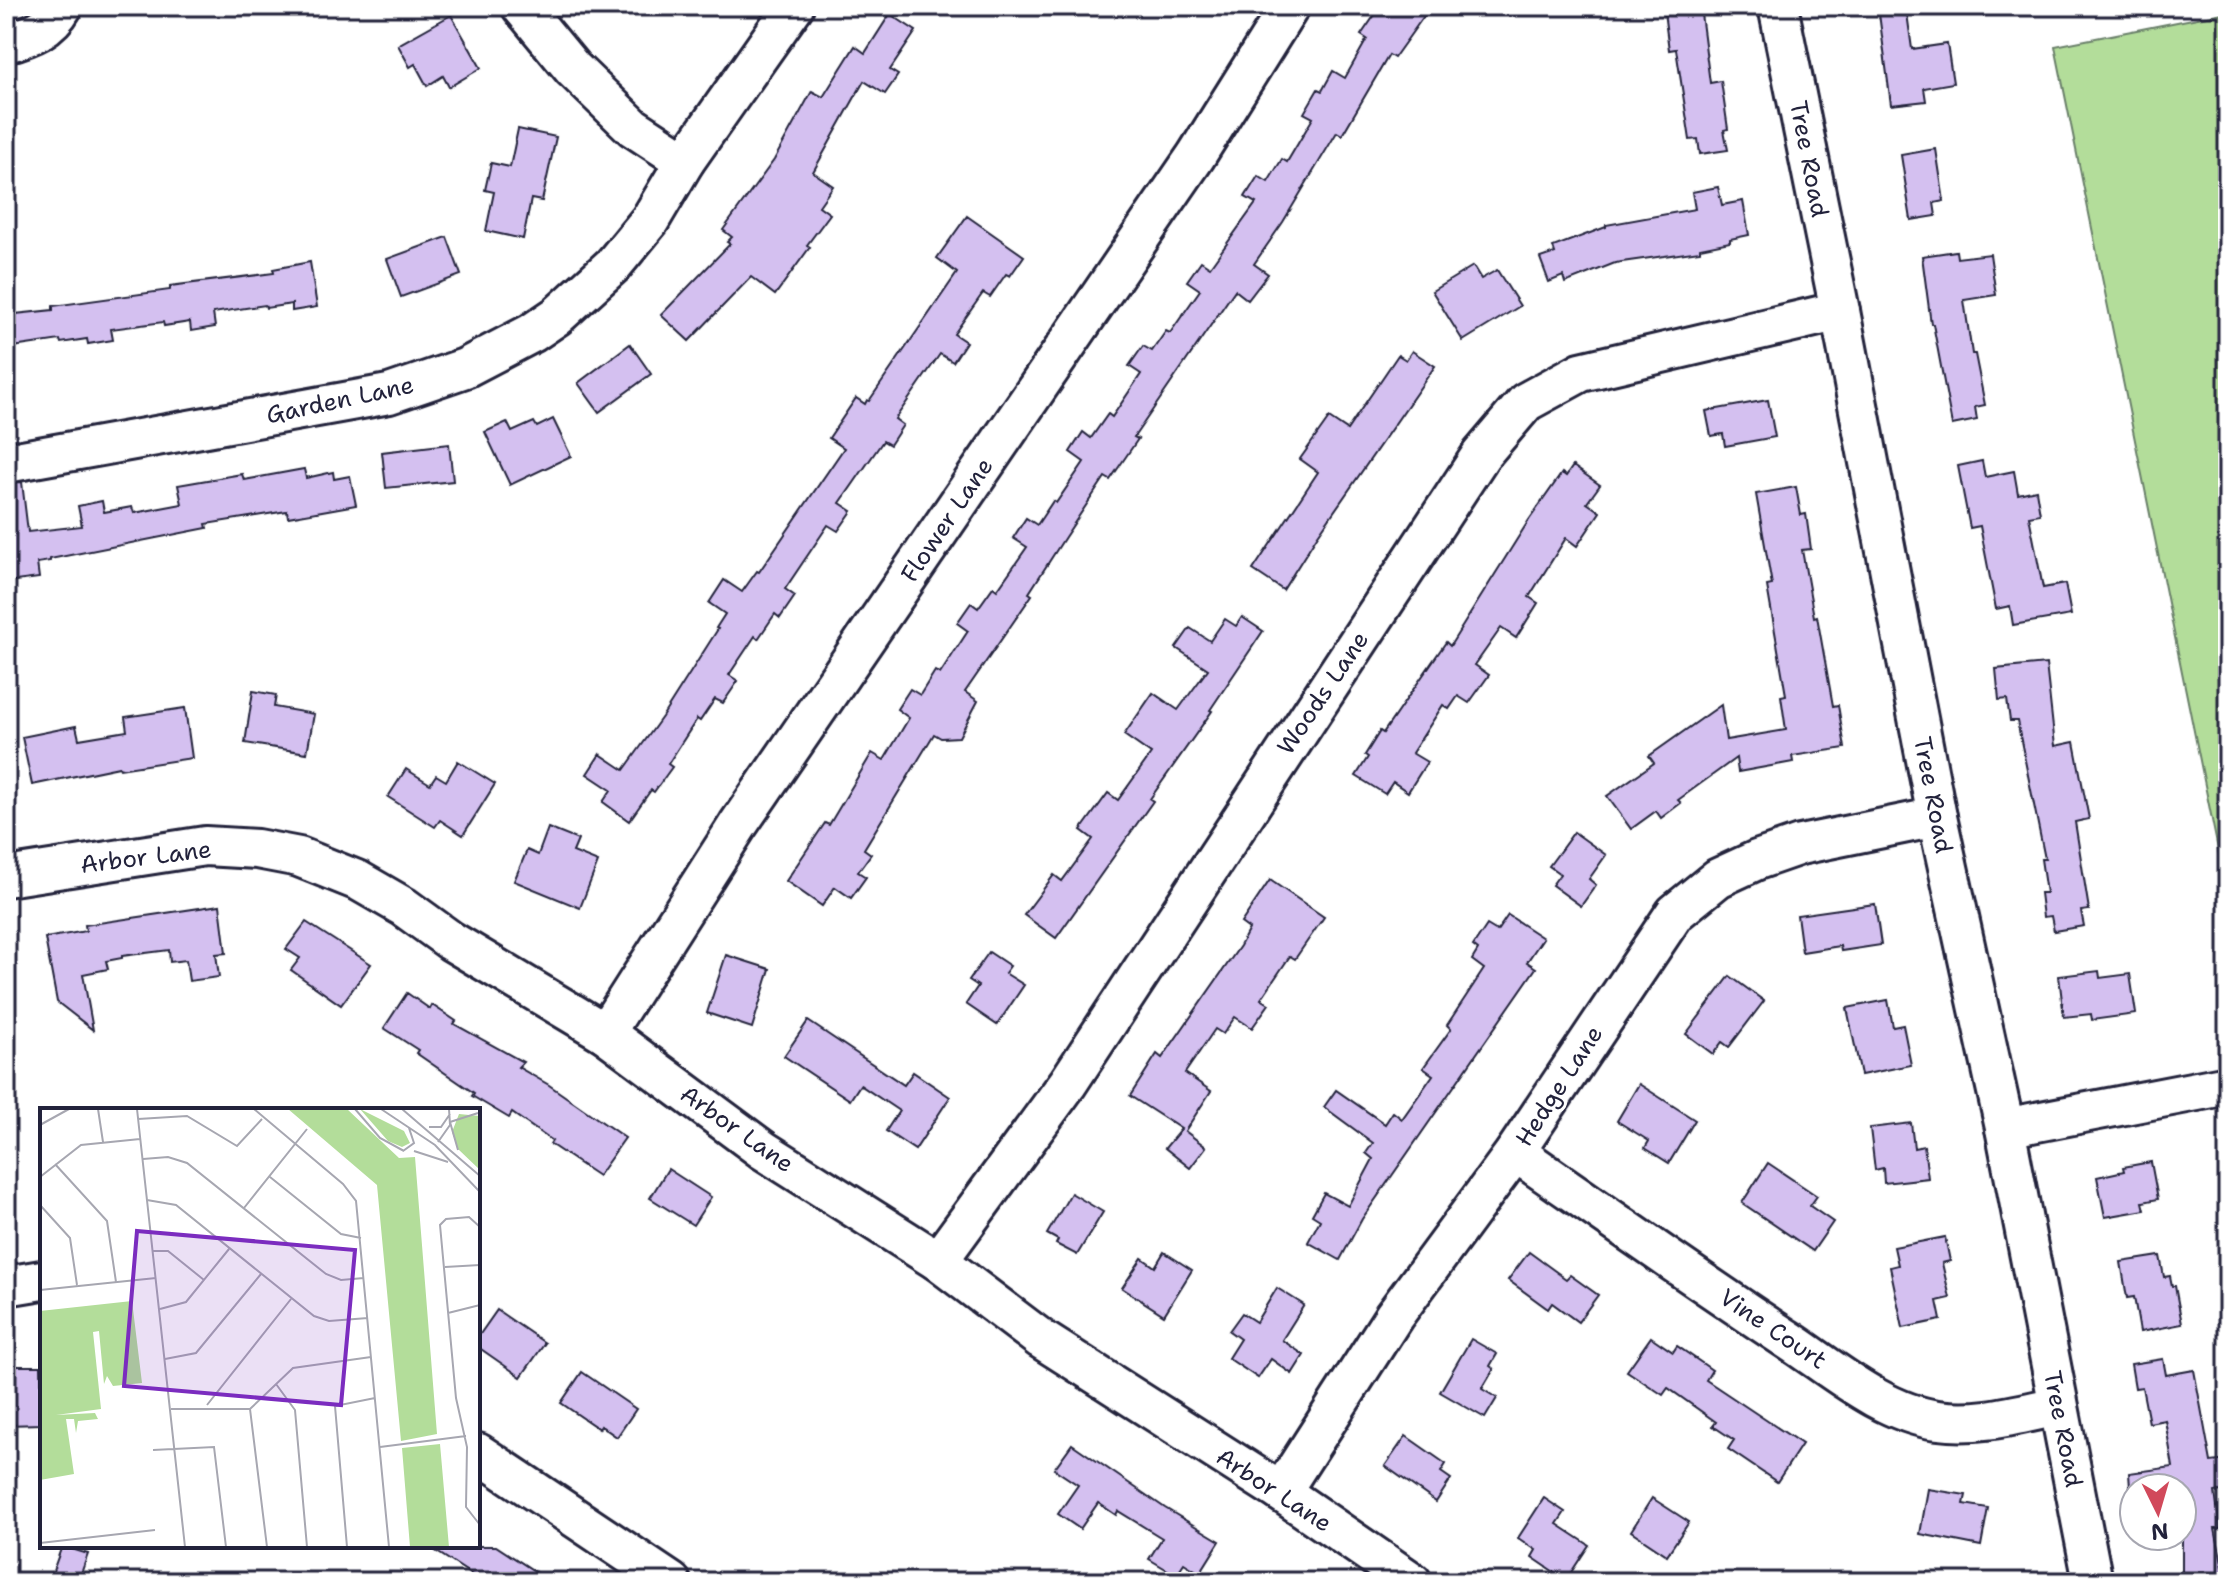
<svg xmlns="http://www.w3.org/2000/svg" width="2234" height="1588" viewBox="0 0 2234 1588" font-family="'Shantell Sans',sans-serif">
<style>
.green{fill:#b3dd9a;stroke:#6a806a;stroke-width:2}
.building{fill:#d4c0f0;stroke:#22223b;stroke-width:2}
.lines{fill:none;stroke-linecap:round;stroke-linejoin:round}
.minor-casing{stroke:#22223b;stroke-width:44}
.minor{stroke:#fff;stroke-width:38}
.labels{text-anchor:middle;stroke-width:6;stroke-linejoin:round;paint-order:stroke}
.street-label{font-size:24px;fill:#22223b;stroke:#fff}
.inset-road{fill:none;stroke:#a7a7b1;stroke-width:2}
.view{fill:#7b2cbf;fill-opacity:0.15;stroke:#7b2cbf;stroke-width:4}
.inset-edge{fill:none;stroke:#22223b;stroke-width:4}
</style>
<rect width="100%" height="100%" fill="#fff"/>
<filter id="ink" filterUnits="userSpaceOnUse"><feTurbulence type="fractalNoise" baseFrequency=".0125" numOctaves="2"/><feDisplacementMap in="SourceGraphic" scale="16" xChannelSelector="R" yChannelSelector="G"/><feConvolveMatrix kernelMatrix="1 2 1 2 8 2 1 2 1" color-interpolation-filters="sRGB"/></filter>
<g filter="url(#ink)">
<path class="green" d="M2228,12v861l-5,1 -168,-828z"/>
<g class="building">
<path d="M1381,6h50l-37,52 -5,-3 -47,80 -5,-3 -54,90 -29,42 14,10 -20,26 -13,-10 -101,147 4,2 -28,41 -5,-3 -40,60 -36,56 3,2 -67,97 13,9 -19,36 -18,1 -7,-4 -70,115 7,5 -13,18 8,5 -15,21 -16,-11 -13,19 -36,-25 39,-58 4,2 43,-72 12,7 25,-42 -12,-9 13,-20 10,6 15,-24 5,3 28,-43 -11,-8 14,-20 7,5 15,-21 4,3 30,-43 -14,-9 13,-20 11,7 16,-24 3,2 28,-41 -14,-10 13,-20 8,6 17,-24 4,3 29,-43 -12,-8 14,-20 9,5 14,-20 4,2 30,-43 -13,-9 14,-20 9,6 46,-64 -11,-6 13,-21 10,6 14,-23 5,3 26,-44 -9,-5 14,-24 4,2 11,-20 12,7 22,-39 -6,-4z"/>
<path d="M1674,6h26l10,77 11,-2 7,48 -4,1 4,20 -28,4 -2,-15 -8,1 -14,-91 -7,1 -5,-38 11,-2z"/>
<path d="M1878,6h28l6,43 35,-5 6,39 -29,5 2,13 -35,4z"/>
<path d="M890,14l26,17 -26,39 8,5 -13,19 -21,-13 -51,91 20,14 -14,20 11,8 -23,31 3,2 -35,48 -24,-18 -62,64 -28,-26 69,-71 -3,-2 5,-5 -9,-7 51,-70 38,-69 11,6 32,-51 10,7z"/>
<path d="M451,15l30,53 -32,19 -6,-11 -16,10 -12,-22 -5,3 -12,-22z"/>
<path d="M518,129l38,8 -14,64 -11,-2 -8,40 -37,-8 8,-39 -9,-2 6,-27 19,4z"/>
<path d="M1936,149l8,52 -10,2 2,13 -25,4 -10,-65z"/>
<path d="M1718,187l4,18 21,-4 6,34 -19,4v3l-30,6v3l-85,12 -50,20 -2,-7 -14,6 -9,-24 15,-5 -2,-6 53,-20v-2l89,-16 -3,-17z"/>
<path d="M967,216l57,40 -14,20 -4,-2 -16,23 -7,-4 -29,41 12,8 -13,20 -13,-8 -45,65 8,6 -13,20 -7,-4 -43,62 12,8 -14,20 -10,-6 -43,64 10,7 -15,22 -5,-4 -17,25 -3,-3 -26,39 9,6 -15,22 -8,-4 -15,22 -3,-2 -29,45 4,3 -18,25 -3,-2 -22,31 -26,-19 8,-12 -24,-16 13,-20 24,16 38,-53 56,-88 -2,-1 9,-14 -16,-11 15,-23 18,12 15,-21 2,1 85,-124 -15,-10 27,-40 9,6 2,-4 2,1 88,-128 -20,-15z"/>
<path d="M447,237l14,38 -60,22 -14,-38z"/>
<path d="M1956,251l1,7 33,-4 6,41 -32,5 8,54h3l10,51 -10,2 2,13 -25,5 -19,-101h-2l-9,-68z"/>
<path d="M310,262l7,45 -25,4v-7l-26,4 -1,-3 -52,8 2,14 -24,4 -1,-9 -26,4 -1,-4 -52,7 2,11 -25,4 -1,-5 -26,4 -1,-3 -54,8v-33l47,-5v-4l117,-16v-4l104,-13 -1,-4z"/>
<path d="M1473,266l8,13 16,-9 23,36 -57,35 -31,-50z"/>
<path d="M630,344l21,30 -52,38 -21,-29z"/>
<path d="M1412,351l23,15 -118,170 -34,54 -30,-20 65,-98 -18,-13 29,-41 18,12 51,-75 8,5z"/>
<path d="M1768,400l7,37 -50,9 -2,-12 -12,2 -5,-25z"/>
<path d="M553,419l18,37 -61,29 -25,-53 22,-10 5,10 22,-10 3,5z"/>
<path d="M449,444l4,37 -67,7 -4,-36z"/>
<path d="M1982,461l3,16 29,-6 4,23 18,-4 4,24 -11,2 14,72 22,-4 6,31 -58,10 -3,-19 -14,3 -16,-83 -10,2 -12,-62z"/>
<path d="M1573,466l27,19 -13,18 13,9 -23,34 -11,-8 -37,59 9,6 -22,35 -15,-10 -26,37 14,10 -20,28 -11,-7 -9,13 -6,-4 -31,48 15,9 -19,30 -15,-10 -8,12 -29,-18 12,-19 -3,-2 15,-24 3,2 63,-91 4,4 79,-126 33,-47 4,3z"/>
<path d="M304,469l2,9 27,-6 1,7 16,-3 6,29 -68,12 -1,-6 -81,13 1,4 -157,31v2l-13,2 2,15 -31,4 -2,-98 16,-2 6,50 54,-6 -4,-20 24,-5 2,11 28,-5 2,6 48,-9 -4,-19 64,-11 2,6z"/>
<path d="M1796,487l5,28 5,-1 5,35 -9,1 12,67 3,-1 16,90 5,-1 7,43 -53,8 1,6 -55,10 -2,-14 -58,42 3,3 -20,15 -5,-7 -25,18 -24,-33 47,-33 -5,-7 72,-51 5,35 60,-10 -5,-34 5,-1 -19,-109 5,-1 -16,-91z"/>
<path d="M1242,617l21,14 -53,79 2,1 -62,88 3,2 -97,137 -32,-23 30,-40 8,6 31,-42 -12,-9 27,-37 10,7 33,-46 -27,-19 29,-42 25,17 30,-41 -32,-21 14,-20 20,13 15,-22 11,7z"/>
<path d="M2046,664l9,82 19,-4 15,77 -14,3 14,88 -8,1 3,15 -30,5 -3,-15 -8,1 -3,-24h6l-5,-34h4l-28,-138h-7l-3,-22 -8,1 -3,-31z"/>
<path d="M253,691l23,4 -2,12 40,7 -7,39 -62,-10z"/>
<path d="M185,708l7,50 -72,11 -1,-2 -87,18 -10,-48 54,-11 3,13 48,-8 -2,-14z"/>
<path d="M458,761l37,23 -32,51 -23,-15 -5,7 -47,-30 18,-28 24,15 6,-9 10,6z"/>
<path d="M548,828l30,12 -5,12 25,10 -18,46 -66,-27 13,-31 11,5z"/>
<path d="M1574,832l32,23 -17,24 7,6 -15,21 -29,-21 8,-11 -11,-8z"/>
<path d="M1270,880l54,37 -29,42 -5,-3 -29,43 8,5 -17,24 -17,-11 -12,17 -8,-5 -30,44 26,18 -26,40 21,16 -16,21 -25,-20 16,-19 -51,-33 27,-42 5,4 78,-112 9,-17 -8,-6z"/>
<path d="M1875,904l6,41 -40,6 -1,-5 -38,6 -5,-37z"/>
<path d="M220,905l6,48 -10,1 3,23 -30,4 -3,-21 -16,2 -1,-12 -47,6v2l-16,3 2,8 -25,5 10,56 -36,-28 -12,-64 41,-7 -1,-6z"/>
<path d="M1508,915l35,23 -16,24 9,6 -174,251 -22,41 -32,-18 12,-22 -8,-5 12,-22 24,13 25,-47 -7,-6 7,-10 -49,-36 12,-17 49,34 8,-12 9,7 31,-44 -10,-7 28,-39 -4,-4 37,-56 -12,-9 6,-10 -5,-4 14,-21 10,6z"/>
<path d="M306,922l65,42 -30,41 -50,-35 9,-12 -14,-9z"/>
<path d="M989,952l21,14 -5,7 19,12 -27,40 -31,-21 12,-18 -9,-6z"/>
<path d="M726,955l44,14 -18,59 -45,-15z"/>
<path d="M2099,971l1,7 30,-4 6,40 -44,6 -1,-6 -27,3 -5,-41z"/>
<path d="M1730,976l34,25 -35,46 -7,-5 -9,12 -27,-20z"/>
<path d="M407,993l23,16 2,-4 24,16 -2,3 69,38 -5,5 31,18 76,53 -27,38 -48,-32 2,-3 -40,-28 -3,5 -37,-22 2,-3 -58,-40 2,-3 -34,-22z"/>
<path d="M1888,1000l5,27 10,-2 8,40 -50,10 -14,-67z"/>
<path d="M808,1021l96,64 9,-13 37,25 -35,53 -29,-19 13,-20 -39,-26 -10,15 -66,-44z"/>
<path d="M1639,1084l56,36 -26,43 -24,-15 4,-7 -32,-20z"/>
<path d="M1911,1123l3,25 10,-2 4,32 -44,5 -1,-15 -8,2 -5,-42z"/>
<path d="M2151,1162l7,37 -15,3 2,8 -40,7 -8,-40 27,-6 -1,-4z"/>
<path d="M1768,1163l49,33 -7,10 23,16 -20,29 -71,-48z"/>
<path d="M668,1169l43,28 -18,28 -43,-27z"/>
<path d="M1071,1193l32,19 -26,43 -21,-11 2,-4 -11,-6z"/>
<path d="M1945,1237l5,24 -8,2 8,35 -13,3 4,19 -38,8 -13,-61 8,-2 -4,-18z"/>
<path d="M1164,1252l28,18 -28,45 -42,-27 20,-30 13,9z"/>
<path d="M1529,1252l37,27 4,-4 28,20 -20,27 -26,-19 -4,6 -40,-29z"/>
<path d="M2160,1256l4,21 6,-1 2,10h3l7,38 -42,8 -6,-35 -7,1 -6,-36z"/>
<path d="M1277,1288l27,17 -22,35 22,15 -12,19 -21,-15 -13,19 -30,-20 12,-19 -11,-8 13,-18 14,9z"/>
<path d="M497,1310l48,33 -24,34 -43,-30v-10z"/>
<path d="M1651,1337l22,15 4,-6 35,24 -6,10 96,64 -25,38 -49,-33 6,-9 -21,-14 3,-4 -48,-34 -5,7 -36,-24z"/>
<path d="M1471,1339l26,15 -7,12 4,3 -12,20 15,9 -12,20 -45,-26z"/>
<path d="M2163,1359l3,16 28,-5 17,92 17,-2v30l-13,2 5,37h-5l11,53h-44v-94h-52l-1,-15 44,-6 -8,-47 -16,3 -7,-36 -7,1 -4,-24z"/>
<path d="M6,1366h35l1,58 -36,1z"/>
<path d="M582,1372l54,37 -19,28 -16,-11 -2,3 -38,-26z"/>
<path d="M1406,1436l40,28 -5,8 10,7 -15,23 -51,-36z"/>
<path d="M1072,1444l93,64 55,33 -20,32 -16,-10 -8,12 -27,-16 13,-21 -44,-27 -2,4 -18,-12 -18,26 -22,-15 20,-29 -24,-16z"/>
<path d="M1928,1489l38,6 -2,9 24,4 -7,38 -61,-12z"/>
<path d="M1544,1498l21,14 -8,12 32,21 -23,35 -34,-23 4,-7 -18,-12z"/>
<path d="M1652,1498l37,24 -22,33 -36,-24z"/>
<path d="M62,1546l26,8 -10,28h-29z"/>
<path d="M428,1546h68l55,36h-68z"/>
</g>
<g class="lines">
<g class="minor-casing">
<g id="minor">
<path d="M521,6l52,63 60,58 52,34"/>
<path d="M1778,6l62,305 97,506 68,311 88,454"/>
<path d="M6,43c25,-7 44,-14 57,-37"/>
<path d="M6,463l383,-69 76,-26 67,-35 25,-17 56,-51 37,-45 35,-59 109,-155"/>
<path d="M6,877l199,-31 52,3 42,8 60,24 45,26 47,34 154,92 158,117 175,111 103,78 240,153 131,90"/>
<path d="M605,1033l133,-208 458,-669 94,-150"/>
<path d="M2005,1128l223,-43"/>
<path d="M1515,1152c92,64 182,128 275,189 45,30 94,72 148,79 41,6 81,-6 120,-14"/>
<path d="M938,1261l130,-178 413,-628 45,-53 55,-30 259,-61"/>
<path d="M6,1286l36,-6"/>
<path d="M478,1453l193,129"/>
<path d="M1281,1492l113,-176 121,-164 160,-239 43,-35 39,-18 43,-15 137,-28"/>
</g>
</g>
<use href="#minor" class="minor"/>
</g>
</g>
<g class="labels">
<g class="street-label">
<text transform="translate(1809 159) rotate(79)" y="8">Tree Road</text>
<text transform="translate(340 400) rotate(-12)" y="8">Garden Lane</text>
<text transform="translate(947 520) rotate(-56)" y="8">Flower Lane</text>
<text transform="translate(1323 693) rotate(-56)" y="8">Woods Lane</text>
<text transform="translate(1933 795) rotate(79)" y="8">Tree Road</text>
<text transform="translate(146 857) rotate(-7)" y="8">Arbor Lane</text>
<text transform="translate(1559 1086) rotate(-57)" y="8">Hedge Lane</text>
<text transform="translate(737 1129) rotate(35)" y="8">Arbor Lane</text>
<text transform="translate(1773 1329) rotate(34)" y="8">Vine Court</text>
<text transform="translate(2063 1429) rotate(79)" y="8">Tree Road</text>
<text transform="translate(1274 1490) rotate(33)" y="8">Arbor Lane</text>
</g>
</g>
<g transform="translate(40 1108)">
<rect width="440" height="440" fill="#fff"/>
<path d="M248,1h59l52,49 16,-1 22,277 -36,7 -24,-256zM320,1l44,22 6,12 -8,4 -14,-6zM419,6l21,2v54l-22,-21 -6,-17zM92,193l10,82 -29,3 -6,-10 -3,8 -5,-53 -6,1 8,77 -45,6 39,-2 3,6 -20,2 -2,12 -2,-14h-8l8,55 -34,6v-169zM400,336l9,103h-39l-8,-99z" fill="#b3dd9a"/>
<path class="inset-road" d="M58,1l5,33M97,1l48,438M214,1l89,75 13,17 33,346M315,1l25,29 24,13M341,1l54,36 45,47M362,1l78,67M98,11l49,-3 50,30 25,-27M410,14l28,-9M410,14l8,28M0,17l29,-16M389,19h12l9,-13M398,34l12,-17 -1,-16M363,43l11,-8 -5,-15M374,43l34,11M103,51l25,-2 19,6 139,111 15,6 23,-2M15,56l52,57 9,61M0,69l41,-32 59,-6M230,69l71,57 20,4M107,92l29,5 138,111 15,5 39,-3M0,97l30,33 7,47M204,100l63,-79M440,119l-11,-10 -23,2 -6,6 16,173 11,49 -1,60 14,18M113,143h15l36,29M405,159l35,-2M0,182l116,-12M120,201l26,-7 43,-53M408,205l32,-8M125,251l31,-6 65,-79M236,276l19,26 12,137M167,297l84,-106M131,301h79l43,-41 78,-11M210,301l17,138M340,339l86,-11M113,342l61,-3 12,100M0,435l115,-13M307,439l-12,-141 40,-8"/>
<path class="view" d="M97,123l218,19 -14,155 -217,-19z"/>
<rect width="440" height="440" class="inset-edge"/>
</g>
<rect width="2234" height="1588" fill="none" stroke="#fff" stroke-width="32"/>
<rect x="16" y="16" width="2202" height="1556" fill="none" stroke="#22223b" stroke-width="3" filter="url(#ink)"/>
<g transform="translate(2158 1512) rotate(175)"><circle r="38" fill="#ffffff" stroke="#a7a7b1" stroke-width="2"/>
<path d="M0-6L14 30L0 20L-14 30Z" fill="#d1495b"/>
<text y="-12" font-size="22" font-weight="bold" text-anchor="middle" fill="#22223b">N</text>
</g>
</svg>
